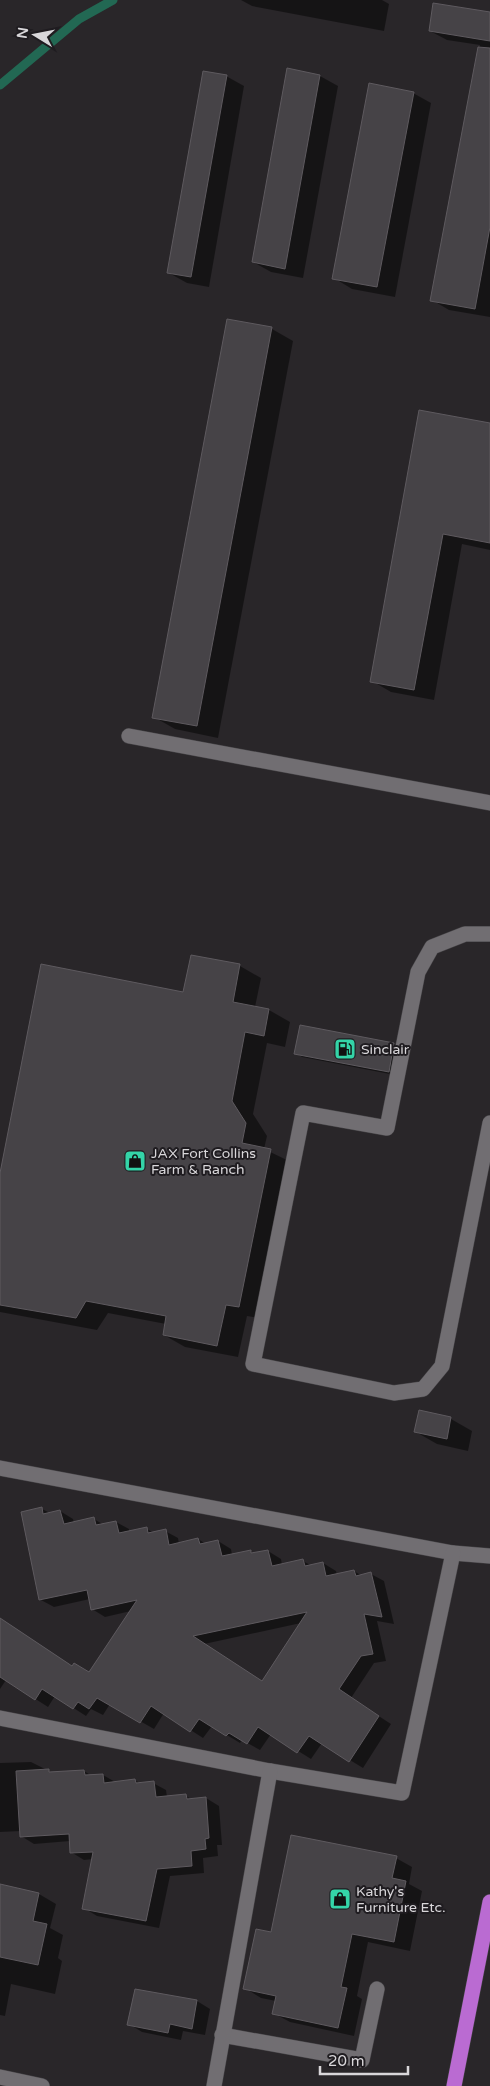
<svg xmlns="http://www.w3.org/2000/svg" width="490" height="2086" viewBox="0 0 490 2086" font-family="'Varela Round',sans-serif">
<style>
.shadow{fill:#0007;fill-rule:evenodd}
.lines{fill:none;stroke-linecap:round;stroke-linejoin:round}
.stream{stroke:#226853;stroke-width:9}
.building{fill:#464347;stroke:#5e5a5f;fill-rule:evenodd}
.minor-casing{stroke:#454346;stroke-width:16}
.highway-casing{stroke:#454346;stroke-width:16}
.minor{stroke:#716e72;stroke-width:15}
.highway{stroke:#ba6bd2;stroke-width:15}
.labels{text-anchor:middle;stroke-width:4;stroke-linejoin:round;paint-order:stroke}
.poi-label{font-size:14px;fill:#d9d7da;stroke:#1f1c20;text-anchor:start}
</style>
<rect width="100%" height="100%" fill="#292629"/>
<g class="shadow">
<path d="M241,0h141l7,4 -5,27 -132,-25z"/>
<path d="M490,13v304l-41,-7 -17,-10 48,-255 -33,-5 -17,-9z"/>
<path d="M226,76l18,10 -35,201 -22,-4 -18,-10z"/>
<path d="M320,76l18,10 -35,192 -32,-6 -18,-10z"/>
<path d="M413,93l18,10 -36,194 -43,-8 -18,-11z"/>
<path d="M228,321l44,8 21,12 -75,397 -43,-9 -21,-12z"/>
<path d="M490,424v126l-28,-6 -28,156 -43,-8 -19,-11z"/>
<path d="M240,966l21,12 -6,29 14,3 21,12 -5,25 -18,-4 -14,71 14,22 -3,13 27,13 -31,156 -13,-2 -9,41 -53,-10 -21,-12 2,-11 -58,-11 -11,17 -97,-18v-132l184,-186z"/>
<path d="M301,1027l93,17 7,4 -6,27 -93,-18 -6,-4z"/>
<path d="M420,1411l31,8 21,12 -4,20 -31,-7 -21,-12z"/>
<path d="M42,1509l8,4 10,-2 13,8 1,4 20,-4 10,6 12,-3 13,7v3l18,-3 7,4 11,-2 13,7 1,6 19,-5 8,5 12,-3 13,8 1,6 19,-4 4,3 13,-3 13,8 1,6 21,-4 9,5 11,-3 13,8 1,4 17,-4 8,5 9,-2 13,7 10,43 -17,-3 9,40 -12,2 -23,35 40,26 -28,44 -41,-25 -11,16 -40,-25 -11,16 -18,-10 -2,3 -28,-17 -9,12 -39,-25 -10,16 -44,-25 -7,11 -12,-6 -5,7 -31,-20 -7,11 -42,-27 -6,9v-55l90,39 41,-62 -26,6 -13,-8 -2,-10 -36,8 -13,-7zM301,1623l-38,59 -59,-38z"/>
<path d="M31,1762l22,11 31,-2 8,5 11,-1 14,8 18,-3 6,4 12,-1 13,7 1,7 19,-1 7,4 13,-2 13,8 3,39h-5l1,11 -15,2 1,15 -34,3 -11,52 -62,-12 -13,-8 9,-49 -9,1 -13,-8 -1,-11 -36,3 -13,-8v-5l-21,1v-69z"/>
<path d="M396,1858l16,9 -3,17 13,7 -12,60 -42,-9 -11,54 5,3 -8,37 -64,-14 -17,-9 3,-12 -15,-3 -16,-10 27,-55z"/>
<path d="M0,1886l39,8 17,10 -6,24 13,7 -5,23 4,3 -7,33 -44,-10 -6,32 -5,-1z"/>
<path d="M197,2001l13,8 -5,26 -22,-4 -2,9 -39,-8 -13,-8z"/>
</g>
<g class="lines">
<path class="stream" d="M0,85l79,-66 34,-19"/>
</g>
<g class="building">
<path d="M433,3l57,9v29l-61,-10z"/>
<path d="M478,47l12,1v179l-15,82 -45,-8z"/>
<path d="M287,68l33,7 -35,194 -33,-7z"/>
<path d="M203,71l24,4 -36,202 -24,-4z"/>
<path d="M369,83l45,9 -37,195 -45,-8z"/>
<path d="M227,319l45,8 -75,399 -45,-8z"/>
<path d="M419,410l71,13v120l-47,-9 -29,156 -44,-8z"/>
<path d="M191,955l49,9 -7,38 36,7 -5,27 -19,-4 -13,69 14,22 -4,20 29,6 -32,158 -13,-2 -9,41 -54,-11 3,-19 -80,-15 -10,17 -76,-13v-132l41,-209 142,28z"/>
<path d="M300,1025l94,18 -5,29 -95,-18z"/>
<path d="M419,1410l32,7 -4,22 -33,-7z"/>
<path d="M42,1507l1,7 17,-4 4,14 30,-7 2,8 20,-4 3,12 28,-6 1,6 18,-4 3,16 29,-7 2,6 18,-4 4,16 29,-6v3l17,-3 4,16 31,-7 2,7 18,-4 3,14 28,-6 2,6 15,-4 11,45 -18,-3 9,40 -12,2 -22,33 40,27 -30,46 -40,-26 -12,17 -39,-26 -11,17 -18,-11 -3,3 -27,-17 -9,13 -39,-26 -11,17 -43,-25 -8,11 -11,-7 -5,7 -31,-20 -7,11 -35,-23v-59l72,48 2,-3 15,9 48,-72 -46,10 -4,-20 -48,10 -18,-88zM307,1612l-45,69 -69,-45z"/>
<path d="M49,1769v3l35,-2 1,5 18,-1 1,9 31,-4 1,4 18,-2 2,16 30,-3 1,5 19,-2 3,41 -4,1 1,10 -15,2 1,15 -35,3 -11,52 -64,-12 11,-57 -23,1 -1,-19 -49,3 -4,-66z"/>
<path d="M291,1835l106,21 -5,22 14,3 -12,61 -42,-8 -11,53 6,1 -9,40 -66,-14 4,-18 -33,-7 13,-60 15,3z"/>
<path d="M0,1884l39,9 -6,28 14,3 -9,41 -38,-8z"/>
<path d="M135,1989l62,11 -5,29 -22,-5 -2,9 -41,-8z"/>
</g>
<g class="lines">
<g class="minor-casing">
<g id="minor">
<path d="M129,736l361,67"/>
<path d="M490,934h-25l-33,13 -14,25 -31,156 -84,-15 -50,251 141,29 29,-4 19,-23 48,-243"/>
<path d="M0,1468l453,85 37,3"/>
<path d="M0,1718l270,53 132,22 51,-240"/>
<path d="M222,2035l140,25 15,-71"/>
<path d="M0,2077l42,9"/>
<path d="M214,2086l56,-315"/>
</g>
</g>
<g class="highway-casing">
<path id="highway" d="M454,2086l36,-184"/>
</g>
<use href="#minor" class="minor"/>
<use href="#highway" class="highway"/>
</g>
<defs>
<g id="fuel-square" transform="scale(1.125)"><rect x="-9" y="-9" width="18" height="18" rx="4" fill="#34d4a8" stroke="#1f1c20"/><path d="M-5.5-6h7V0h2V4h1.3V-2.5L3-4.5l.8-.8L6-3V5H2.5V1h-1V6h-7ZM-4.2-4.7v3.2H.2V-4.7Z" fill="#111"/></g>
<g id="shop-square" transform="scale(1.125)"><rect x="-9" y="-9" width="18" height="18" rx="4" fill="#34d4a8" stroke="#1f1c20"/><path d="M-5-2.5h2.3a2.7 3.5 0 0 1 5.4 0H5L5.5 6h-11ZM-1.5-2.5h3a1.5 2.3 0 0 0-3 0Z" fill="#111"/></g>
</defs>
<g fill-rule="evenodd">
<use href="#fuel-square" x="345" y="1049"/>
<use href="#shop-square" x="135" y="1161"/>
<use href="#shop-square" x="340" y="1899"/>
</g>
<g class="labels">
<g class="poi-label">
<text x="361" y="1054">Sinclair</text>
<text x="151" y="1158">JAX Fort Collins<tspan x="151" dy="16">Farm &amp; Ranch</tspan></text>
<text x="356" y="1896">Kathy's<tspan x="356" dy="16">Furniture Etc.</tspan></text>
</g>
</g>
<g transform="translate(35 35) rotate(280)" stroke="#1f1c20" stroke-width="4" paint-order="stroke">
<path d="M0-4L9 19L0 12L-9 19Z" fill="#d9d7da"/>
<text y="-8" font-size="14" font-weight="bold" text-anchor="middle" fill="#d9d7da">N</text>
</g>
<path d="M320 2066v8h88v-8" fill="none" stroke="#d9d7da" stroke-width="2.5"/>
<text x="328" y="2066" font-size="15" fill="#d9d7da" stroke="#1f1c20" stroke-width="4" paint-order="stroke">20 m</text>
</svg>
